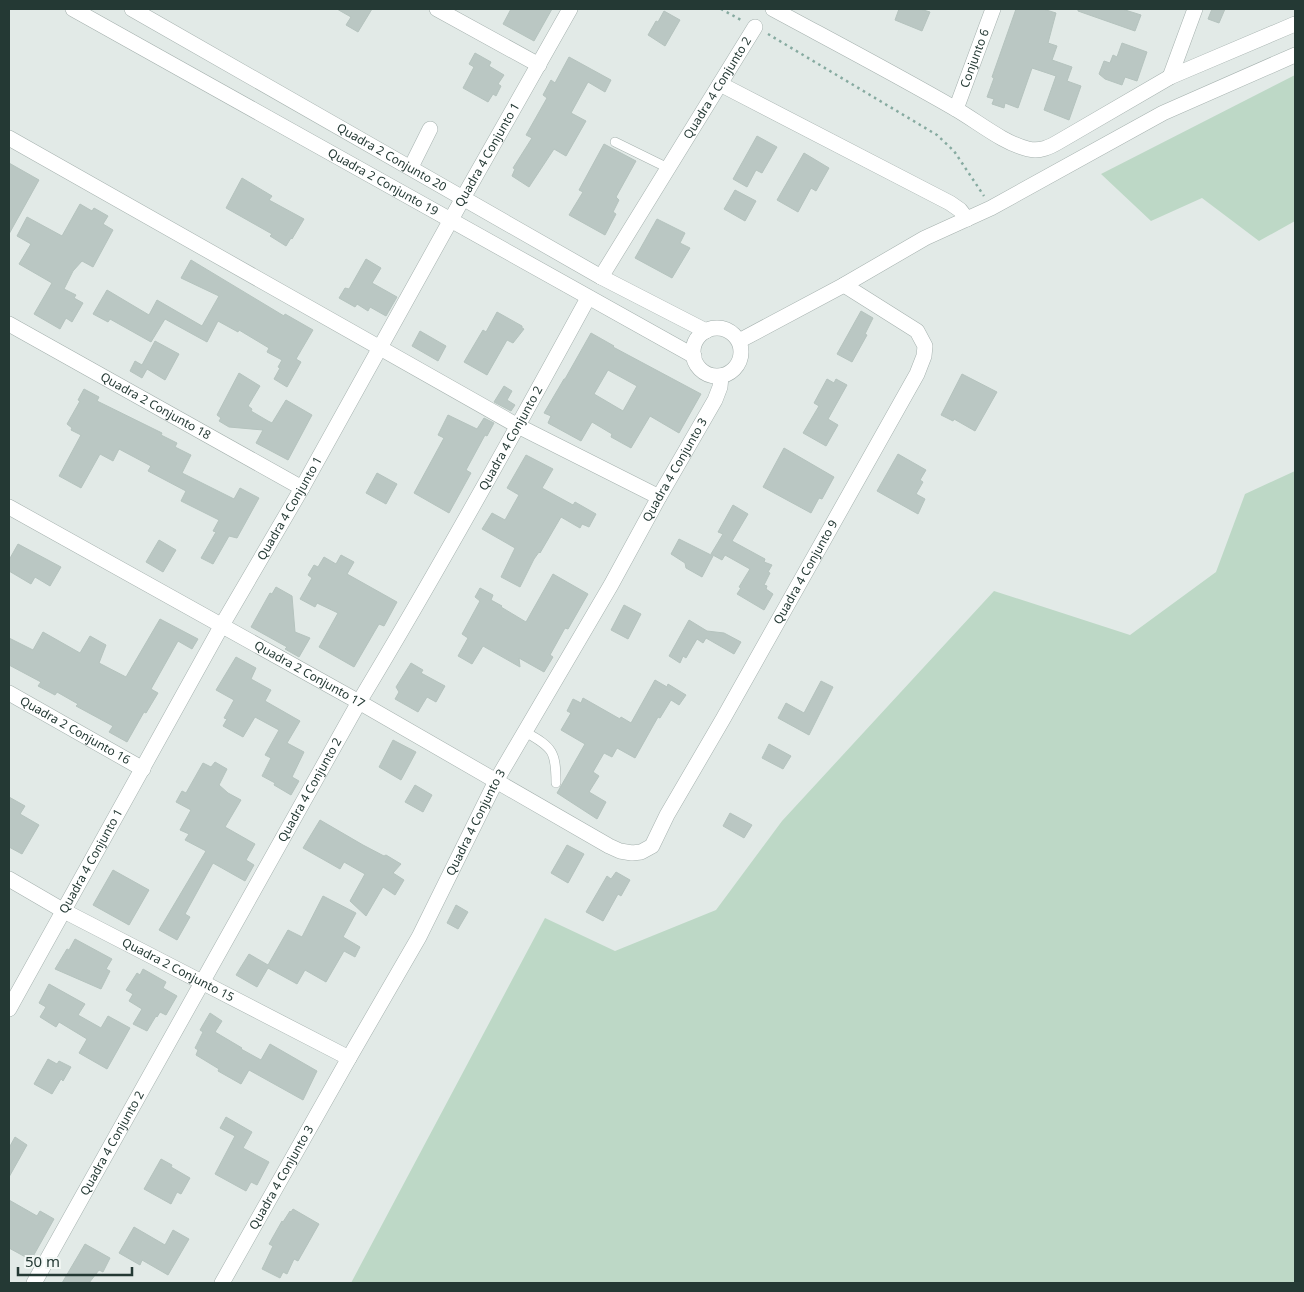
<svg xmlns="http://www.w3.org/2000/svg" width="1304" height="1292" viewBox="0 0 1304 1292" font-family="'Noto Sans',sans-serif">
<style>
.green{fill:#bdd8c6}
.building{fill:#bac7c3;stroke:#b5c3be;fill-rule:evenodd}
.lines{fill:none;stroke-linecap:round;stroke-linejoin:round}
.service-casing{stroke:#a5b1ae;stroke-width:10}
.minor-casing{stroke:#a5b1ae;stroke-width:16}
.path{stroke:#86aaa0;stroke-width:2.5;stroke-dasharray:2.5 4;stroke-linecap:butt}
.service{stroke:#fff;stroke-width:9}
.minor{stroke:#fff;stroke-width:15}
.labels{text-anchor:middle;stroke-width:5;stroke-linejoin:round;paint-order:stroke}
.street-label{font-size:12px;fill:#243934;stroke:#f2f7f5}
</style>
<rect width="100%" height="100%" fill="#e2eae7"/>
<g class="green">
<path d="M1295,75v146l-36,20 -57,-43 -51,23 -50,-47z"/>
<path d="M1295,471v812h-944l194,-365 70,33 101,-41 66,-89 212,-230 136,44 86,-63 29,-78z"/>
</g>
<g class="building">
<path d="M337,9h35l-14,23 -12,-7 5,-8z"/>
<path d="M511,9h41l-18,32 -31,-17z"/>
<path d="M899,9h21l10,3 -8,19 -27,-11z"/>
<path d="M1016,9h27l13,4 -8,30 9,3 -5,14 20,7 -5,14 14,5 -12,34 -25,-10 12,-34 -24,-8 -14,40 -13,-5 -1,5 -12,-4 2,-5 -7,-2 7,-19 -2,-1z"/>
<path d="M1078,9h44l19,6 -6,16 -57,-20z"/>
<path d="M1212,9h13l-6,14 -11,-4z"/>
<path d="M664,11l16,9 -15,26 -17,-11 8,-14 2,1z"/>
<path d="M1122,43l25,9 -10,29 -12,-4 -3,8 -17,-6 -6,-5 5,-13 6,2 3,-8 4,2z"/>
<path d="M475,53l16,9 -2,4 15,9 -6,9 3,2 -5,10 -3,-2 -5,8 -25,-14 11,-21 -5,-3z"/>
<path d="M569,57l42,23 -6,12 -17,-10 -17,31 15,8 -20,35 -12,-7 -25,38 -17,-11 3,-7 -2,-1 19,-30 -6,-3 21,-37 -4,-3 8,-15 4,3z"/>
<path d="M757,136l20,11 -15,26 -6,-3 -9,17 -14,-8z"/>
<path d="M604,144l32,17 -20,36 3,3 -6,12 3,2 -11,21 -36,-20 14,-23 -4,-2z"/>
<path d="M804,153l25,15 -13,23 -5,-3 -13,24 -21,-12z"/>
<path d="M9,163l30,17 -30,54z"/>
<path d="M242,178l30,18 -3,4 35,19 -12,20 -1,-1 -5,8 -16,-10 2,-2 -46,-26z"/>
<path d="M735,190l21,11 -11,20 -21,-12z"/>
<path d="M80,204l12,7 2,-3 14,8 -5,8 10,6 -20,37 -11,-6 -9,10 -9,18 12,6 -2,3 9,5 -11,19 -6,-4 -6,11 -26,-15 18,-31 -33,-19 12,-20 -14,-8 10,-19 35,19z"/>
<path d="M657,219l28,14 -5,10 10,5 -18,30 -37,-20z"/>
<path d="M366,259l15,9 -9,15 25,14 -11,19 -16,-9 -2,4 -11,-7 -2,3 -16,-9 6,-10 4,1z"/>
<path d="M191,260l93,56 1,-2 28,16 -17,29 5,3 -14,25 -13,-8 6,-11 -2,-1 4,-7 -15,-8 2,-4 -30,-18 -1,2 -20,-11 -11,21 -42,-23 -14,23 -41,-23 -2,3 -15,-8 14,-24 42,25 8,-15 45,26 17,-30 -38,-18z"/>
<path d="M861,311l12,7 -8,16 2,1 -15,27 -15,-8z"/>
<path d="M497,312l25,14v2l2,1 -11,14 -6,-3 -20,35 -23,-13 19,-32 3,2z"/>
<path d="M420,331l26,15 -8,15 -26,-15z"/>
<path d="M591,333l23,13 -1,1 88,47 -22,39 -29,-17 -19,32 -20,-11 1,-3 -20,-12 -11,19 -33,-18 3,-7 -7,-3 20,-34h1zM608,370l29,16 -14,25 -29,-17z"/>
<path d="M155,341l24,13 -14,26 -18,-11 -5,9 -12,-7 5,-10 7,4z"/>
<path d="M239,373l21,13 -12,20 4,3 -1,2 17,10 4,2 14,-23 26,15 -24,45 -32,-17 7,-13 -34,-3 -10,-6 2,-3 -4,-3z"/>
<path d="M962,374l35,18 -22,39 -21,-12 -1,2 -12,-6z"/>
<path d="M827,379l7,4 2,-4 11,6 -19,34 10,6 -12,21 -23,-13 16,-27 -5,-3z"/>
<path d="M504,386l8,5 -5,9 8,5 -4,6 -17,-9z"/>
<path d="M84,389l15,8 -2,4 65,32 -1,2 16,8 -2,4 16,8 -9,18 52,26 6,-11 19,10 -22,40 -8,-2 -16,28 -12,-6 15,-26 -3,-1 6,-11 -38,-19 5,-10 -38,-20 3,-5 -32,-17 -6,12 -13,-7 -19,34 -22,-12 22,-41 -10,-5 1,-2 -5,-4 13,-23 -2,-1z"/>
<path d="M448,415l29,14 7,-11 10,5 -7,13 -2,-1 -19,35 5,3 -22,40 -35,-20 30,-55 -6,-3z"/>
<path d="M784,448l50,29 -12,22 -3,-1 -8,15 -48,-26z"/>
<path d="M898,454l28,16 -6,10 3,2 -7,12 9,5 -7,15 -41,-23z"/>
<path d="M526,455l27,14 -11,19 31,17 2,-3 21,12 -7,13 -7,-3 -2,4 -19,-11 -21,36 -1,-1 -5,7 -14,28 -19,-10 14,-29 -33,-19 10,-16 13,7 14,-25 -12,-7z"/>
<path d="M377,473l20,11 -11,20 -20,-11z"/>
<path d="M733,505l15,9 -16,27 33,18 -1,3 8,3 -4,7 2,1 -6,12 3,1 -1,3 7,5 -9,16 -27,-16 4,-6 -2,-1 11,-18 -25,-14 -3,5 -11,-6 12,-20 -5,-2z"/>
<path d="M679,539l34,17 -11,21 -16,-9 -1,-5 -14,-9z"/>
<path d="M159,540l17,10 -13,22 -17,-10z"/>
<path d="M18,544l43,23 -11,19 -15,-9 -4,7 -22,-13v-11z"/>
<path d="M341,555l13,7 -7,12 50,28 -13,24 -5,-2 -25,43 -35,-20 19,-34 -21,-10 -2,4 -15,-8 12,-21 -4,-3 6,-10 4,2 6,-10 12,7z"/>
<path d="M553,574l35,20 -20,35 -3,-1 -15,27 3,2 -9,15 -25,-14 1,9 -37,-21 -11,18 -14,-8 10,-18 -6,-4 18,-33 -5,-4 5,-9 13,7 -2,5 11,6 -1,1 25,15z"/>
<path d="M276,587l16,9 3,36 15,6 -11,19 -14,-8 2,-2 -36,-20 19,-34 2,1z"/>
<path d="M624,605l17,9 -13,25 -17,-9z"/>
<path d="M160,619l38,20 -6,10 -14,-8 -27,48 7,4 -12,20 -2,-1 -17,30 -18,-10 4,-6 -37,-20 2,-2 -21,-12 -2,3 -17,-9 3,-4 -32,-17v-27l24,12 10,-18 37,21 10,-17 16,9 -7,18 27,14z"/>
<path d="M689,620l18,11 17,2 17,9 -7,12 -28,-16 -3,5 -6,-4 -11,19 -3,-2 -3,7 -11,-7z"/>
<path d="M236,657l20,11 -5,11 20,11 -6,11 35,20 -13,22 17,9 -12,25 7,4 -8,14 -17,-10 1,-2 -13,-7 9,-18 -6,-3 14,-25 -24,-13 -12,20 -20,-11 4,-7 -3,-1 10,-18 -18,-10z"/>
<path d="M411,663l12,7 -2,3 24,13 -9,16 -9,-5 -9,15 -23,-13 4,-7 -3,-5z"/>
<path d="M655,680l12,7 1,-3 18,11 -7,10 -8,-5 -11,18 -2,-1 -23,41 -18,-10 -5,9 -8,-4 -11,19 6,4 -10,16 17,10 -9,17 -40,-26 28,-49 -24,-14 10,-17 -4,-2 6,-12 8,4 2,-5 37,21 1,-2 10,6z"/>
<path d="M821,681l12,6 -24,48 -31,-17 8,-15 18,10z"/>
<path d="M393,740l23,12 -15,28 -22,-13z"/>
<path d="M769,744l22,12 -8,13 -21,-11z"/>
<path d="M215,762l12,7 -8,16 9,8 13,7 -16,27 30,17 -9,16 8,5 -9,16 -32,-18 -28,51 5,3 -13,23 -18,-10 47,-79 -21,-11 4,-6 -9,-4 11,-20 -15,-8 6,-11 4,2 17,-30 8,4z"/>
<path d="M415,785l17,10 -9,17 -18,-10z"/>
<path d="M9,797l16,9 -5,8 19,11 -17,29 -13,-7z"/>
<path d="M730,813l22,12 -8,13 -21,-12z"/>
<path d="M320,820l43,25 21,11 2,-1 15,9 -8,9 11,7 -9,15 -12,-8 -17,29 -16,-15 15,-27 -21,-12 -4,7 -37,-21z"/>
<path d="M567,845l17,9 -16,29 -17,-10z"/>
<path d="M113,870l36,20 -20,35 -36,-20z"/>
<path d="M616,872l14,8 -9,16 -3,-2 -15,27 -17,-9 21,-36 4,3z"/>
<path d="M323,896l33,17 -13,24 17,10 -5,10 -11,-6 -18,31 -21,-12 -8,14 -29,-16 -11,19 -21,-12 13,-21 19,11 20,-35 14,7z"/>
<path d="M456,905l12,7 -10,17 -11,-6z"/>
<path d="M75,939l37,20 -6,10 4,2 -9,18 -46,-20 12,-20 2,1z"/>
<path d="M143,969l23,13 -3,6 14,8 -11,19 -6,-3 -3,5 -1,-1 -9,15 -14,-7 9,-15 -13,-8 4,-7 -7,-4 11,-17 3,2z"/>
<path d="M49,984l36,20 -7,11 23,13 7,-12 22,12 -23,41 -28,-16 8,-14 -28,-17 -3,5 -16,-10 6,-10 -7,-4z"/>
<path d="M210,1013l12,8 -7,11 27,16 -1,1 20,11 9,-16 47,27 -14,29 -54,-30 -8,14 -23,-13 1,-2 -23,-14 2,-5 -3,-2 8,-16 -3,-2z"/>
<path d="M48,1059l9,5 2,-3 12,6 -8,14 -2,-2 -9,15 -18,-10z"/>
<path d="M226,1117l26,15 -9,16 26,14 -12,23 -6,-3 -5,9 -31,-17 20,-38 -15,-8z"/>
<path d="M15,1137l12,8 -18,32v-29z"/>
<path d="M161,1159l11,6 -1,2 19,11 -9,16 -4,-2 -6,12 -27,-15z"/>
<path d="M9,1200l28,16 3,-5 14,8 -23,41 -22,-12z"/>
<path d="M293,1209l26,15 -21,37 -4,-2 -7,15 -4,-2 -3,6 -18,-9 11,-23 -4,-2 13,-23 1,1 7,-11 1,1z"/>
<path d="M134,1227l31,18 8,-15 16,9 -21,36 -26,-15 -2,5 -21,-12z"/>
<path d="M85,1244l25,14 -7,14 -4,-2 -10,13h-27z"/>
</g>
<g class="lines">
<g class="service-casing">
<g id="service">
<path d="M615,142l53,26"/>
<path d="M525,732c28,15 31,20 31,51"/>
</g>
</g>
<g class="minor-casing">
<g id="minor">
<path id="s1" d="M73,9l621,347"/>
<path id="s2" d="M132,9l469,268 105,54"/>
<path d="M437,9l102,56"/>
<path d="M773,9c61,33 122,65 181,99 23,13 49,35 74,41 12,3 22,-2 32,-8l110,-64 125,-53"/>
<path d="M1170,77l25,-68"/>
<path d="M720,84l230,119 10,7 7,9"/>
<path id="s3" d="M956,109l37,-100"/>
<path d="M9,138l509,288 141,71"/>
<path d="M411,167l19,-38"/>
<path id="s4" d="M601,277l154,-250"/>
<path id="s5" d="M9,324l293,164"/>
<circle cx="717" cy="352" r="24"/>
<path d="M739,341l105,-56 81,-47 66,-30 172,-95 132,-58"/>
<path id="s6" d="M9,507l350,195 250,144 11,5 12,2 9,-1 11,-6 15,-31 56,-96 194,-345 7,-18 1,-10 -8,-15 -73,-46"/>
<path id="s7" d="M9,693l134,76"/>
<path id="s8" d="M9,879l55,32 285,147"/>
<path id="s9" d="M9,1009l213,-384 80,-137 161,-290 107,-189"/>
<path id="s10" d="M34,1283l325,-581c80,-133 155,-268 229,-404"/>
<path id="s11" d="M222,1283l127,-225 70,-121 77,-156 115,-196 48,-88 56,-97 5,-13 1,-11"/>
</g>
</g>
<g class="path">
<path d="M721,9l22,12"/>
<path d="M768,34l169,101 17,16 30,45"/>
</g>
<use href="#service" class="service"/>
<use href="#minor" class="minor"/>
</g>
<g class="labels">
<g class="street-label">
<text dy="4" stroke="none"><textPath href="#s3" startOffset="54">Conjunto 6</textPath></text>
<text dy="4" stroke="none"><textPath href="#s4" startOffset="222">Quadra 4 Conjunto 2</textPath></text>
<text dy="4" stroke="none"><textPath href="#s9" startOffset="979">Quadra 4 Conjunto 1</textPath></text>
<text dy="4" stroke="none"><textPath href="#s2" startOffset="299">Quadra 2 Conjunto 20</textPath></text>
<text dy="4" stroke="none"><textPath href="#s1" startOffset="355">Quadra 2 Conjunto 19</textPath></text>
<text dy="4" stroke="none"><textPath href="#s5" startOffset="168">Quadra 2 Conjunto 18</textPath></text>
<text dy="4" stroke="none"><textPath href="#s10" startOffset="970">Quadra 4 Conjunto 2</textPath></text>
<text dy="4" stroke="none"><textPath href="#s11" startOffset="931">Quadra 4 Conjunto 3</textPath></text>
<text dy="4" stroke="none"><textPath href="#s9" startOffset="574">Quadra 4 Conjunto 1</textPath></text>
<text dy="4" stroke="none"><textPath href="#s6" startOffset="1049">Quadra 4 Conjunto 9</textPath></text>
<text dy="4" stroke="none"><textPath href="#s6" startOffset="344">Quadra 2 Conjunto 17</textPath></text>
<text dy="4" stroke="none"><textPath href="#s7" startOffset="76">Quadra 2 Conjunto 16</textPath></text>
<text dy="4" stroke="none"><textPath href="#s10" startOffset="565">Quadra 4 Conjunto 2</textPath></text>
<text dy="4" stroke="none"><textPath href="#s11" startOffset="526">Quadra 4 Conjunto 3</textPath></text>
<text dy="4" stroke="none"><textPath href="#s9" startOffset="169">Quadra 4 Conjunto 1</textPath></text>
<text dy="4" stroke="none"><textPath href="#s8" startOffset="192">Quadra 2 Conjunto 15</textPath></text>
<text dy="4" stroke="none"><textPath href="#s10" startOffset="160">Quadra 4 Conjunto 2</textPath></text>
<text dy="4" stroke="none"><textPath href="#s11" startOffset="121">Quadra 4 Conjunto 3</textPath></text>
</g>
</g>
<rect width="1304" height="1292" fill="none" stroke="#243934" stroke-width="20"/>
<path d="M18 1267v8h114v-8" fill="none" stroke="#243934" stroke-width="2.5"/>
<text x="25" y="1267" font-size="15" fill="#243934" stroke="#f2f7f5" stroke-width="4" paint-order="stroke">50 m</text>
</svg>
